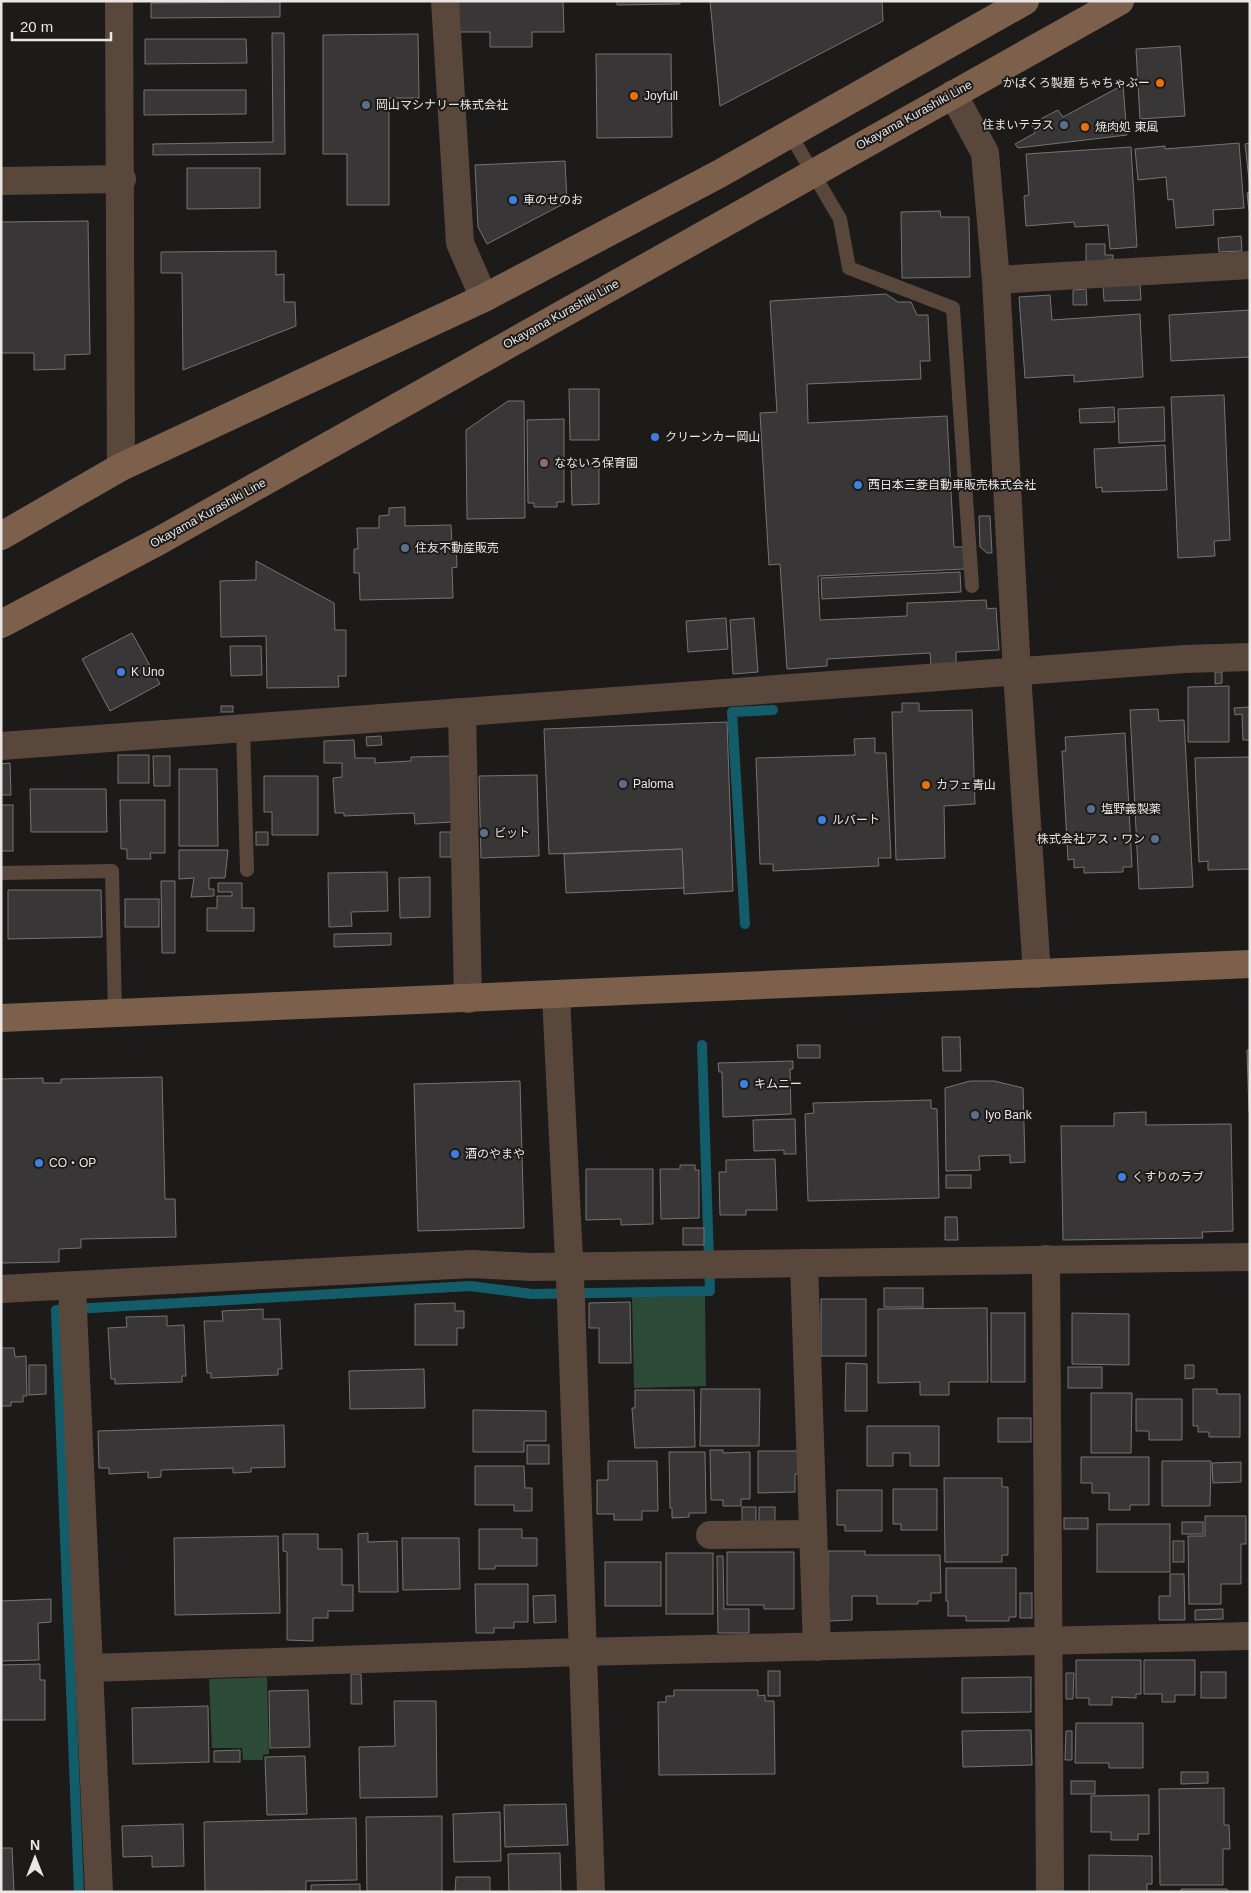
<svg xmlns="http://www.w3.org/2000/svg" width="1251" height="1893" viewBox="0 0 1251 1893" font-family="Helvetica,'Noto Sans JP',sans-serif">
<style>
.green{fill:#2b4a38}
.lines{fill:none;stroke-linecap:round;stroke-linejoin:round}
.stream{stroke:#135d6a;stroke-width:10}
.building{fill:#383637;stroke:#767375}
.lane{stroke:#5a473b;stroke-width:14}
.street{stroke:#5a473b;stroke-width:28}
.secondary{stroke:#7d604c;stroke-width:28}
.food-dot{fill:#e8710a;stroke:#1d1b19;stroke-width:2}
.service-dot{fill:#5c6f8a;stroke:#1d1b19;stroke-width:2}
.shop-dot{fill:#3f7fe0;stroke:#1d1b19;stroke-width:2}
.education-dot{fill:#8d6e63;stroke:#1d1b19;stroke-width:2}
.labels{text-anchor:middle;stroke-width:4;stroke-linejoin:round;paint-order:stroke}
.poi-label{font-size:12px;fill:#e8e7e5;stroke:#1d1b19;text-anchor:start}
.street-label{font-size:12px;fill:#e8e7e5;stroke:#1d1b19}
</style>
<rect width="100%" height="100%" fill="#1d1b19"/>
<g class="green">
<path d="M705,1296l1,90 -72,2 -2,-91z"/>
<path d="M267,1677l2,77 -6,1v5h-20l-1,-12h-30l-3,-69z"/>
</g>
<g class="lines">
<g class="stream">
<path d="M745,924l-13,-212 41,-2"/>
<path d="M79,1892l-23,-582 414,-24 62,8 178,-3 -8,-246"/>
</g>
</g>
<g class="building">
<path d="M456,1h107l1,31h-32v15h-42v-15h-34z"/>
<path d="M617,1h63v3l-63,1z"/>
<path d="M710,1h172l1,20 -163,85z"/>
<path d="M280,2v15l-129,1v-15z"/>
<path d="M272,33h12l1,121 -132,1v-11l120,-2z"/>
<path d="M418,34l1,64h-30v107h-42v-51h-24v-119z"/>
<path d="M145,39h101l1,24 -102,1z"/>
<path d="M1180,46l5,70 -45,3 -4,-70z"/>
<path d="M596,54h75l1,83 -75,1z"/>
<path d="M1123,85l4,50 -109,13 -3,-4 20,-11 -4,-9 27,-14 5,7z"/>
<path d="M144,90h102v24l-102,1z"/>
<path d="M1239,143l5,65 -31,2 1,15 -38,3 -3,-29 -5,1 -2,-23 -28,3 -3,-31 30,-3v3z"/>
<path d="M1250,143v46l-5,-45z"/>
<path d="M1131,147l6,100 -27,2 -2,-24 -33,2 -1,-5 -48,4 -2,-30 5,-1 -3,-41z"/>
<path d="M565,161l2,41 -80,42 -9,-17 -3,-62z"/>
<path d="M187,168h73v40l-73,1z"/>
<path d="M1250,192v19h-1l-2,-18z"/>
<path d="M940,211l1,6h28l1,60 -68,1 -1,-66z"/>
<path d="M88,221l2,133 -25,1v14l-31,1v-17h-33v-131z"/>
<path d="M1241,236l1,15 -23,1 -1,-14z"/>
<path d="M1086,244h19v11h8v4l-7,1 1,3h-21z"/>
<path d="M276,251v24l8,-1v28h11l1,24 -113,44 -1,-97h-21v-21z"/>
<path d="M1140,284l1,16 -37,1 -1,-15z"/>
<path d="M1086,289l1,16h-14v-15z"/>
<path d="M886,294l12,8h13l6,13h11l2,46h-10l1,18 -114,5 1,39 139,-7 7,131h9l2,22 -147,7 2,44 87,-4v-13l79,-3 1,9 9,-1 3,42 -43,2v11l-25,2 -1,-12 -103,6v7l-40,3 -7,-105 -11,1 -9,-152 17,-1 -7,-111z"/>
<path d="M1050,295l2,25 88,-6 3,63 -69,5v-7l-49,3 -6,-81z"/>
<path d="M1250,310v47l-79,4 -2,-46z"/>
<path d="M569,389h30v51h-29z"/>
<path d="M1224,395l6,145 -16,1 1,15 -37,2 -7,-161z"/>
<path d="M508,401h16l1,117 -58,1 -1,-89z"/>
<path d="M1114,407l1,15 -35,1 -1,-14z"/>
<path d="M1164,407l1,34 -46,2 -1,-34z"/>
<path d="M564,419v83h-7v5h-23v-4h-6l-1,-83z"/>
<path d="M1165,445l2,45 -65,2v-5l-6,1 -2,-39z"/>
<path d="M599,463v41l-27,1 -1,-41z"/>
<path d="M405,507v19l46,-1 1,20h4l1,22 -5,1 1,30 -93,2 -1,-27h-5v-24h4l-1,-21h22v-12l10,-1v-7z"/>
<path d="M979,516h11l2,37h-5l-7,-6z"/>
<path d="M256,561l78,42 1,27h11v46h-8l1,11 -72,1 -1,-52 -45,1 -1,-56 36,-1z"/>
<path d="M960,572l1,20 -139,7 -1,-21z"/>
<path d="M726,618l2,31 -40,3 -2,-31z"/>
<path d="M754,618l4,54 -25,2 -3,-54z"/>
<path d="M132,633l28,51 -50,27 -28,-52z"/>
<path d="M230,646h31l1,29 -31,1z"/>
<path d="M1215,672h7v11l-7,1z"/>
<path d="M1229,686v56h-41v-55z"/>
<path d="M902,703h17v8l53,-1 3,94 -31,2 1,52 -49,2 -4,-148h10z"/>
<rect x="221" y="706" width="12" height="6"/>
<path d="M1250,707v33h-7l-1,-26 -7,1 -1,-7z"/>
<path d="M1158,709l1,12 25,-1 9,167 -54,2 -9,-179z"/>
<path d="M727,722l6,169 -49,3 -2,-45 -133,5 -5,-125z"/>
<path d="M1125,733l7,134h-9v5l-39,1v-6l-10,1v-9l-6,1 -6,-109h4l-1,-14z"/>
<path d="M381,736l1,9 -15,1 -1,-9z"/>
<path d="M875,738v15h11l5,105h-13l1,8 -106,5v-7h-13l-4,-106 99,-3 -1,-16z"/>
<path d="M354,740l1,18h20v5l36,-2v-4l40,-1 2,66 -38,2 -1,-11 -70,3v-3h-9l-2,-35 9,-1v-14h-18v-22z"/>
<rect x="118" y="755" width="31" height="28"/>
<path d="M153,756h17v30h-16z"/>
<path d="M1250,757v112l-42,1v-9l-9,1 -4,-104z"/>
<path d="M10,763l1,32h-10v-31z"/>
<path d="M179,769h38l1,77h-39z"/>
<path d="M537,775l2,81 -58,2 -2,-82z"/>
<path d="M264,776h54v59h-46v-23h-8z"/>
<path d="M30,789h76l1,43h-76z"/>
<path d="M120,800h45v53h-15l1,6h-24v-10h-6z"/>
<rect x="1" y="805" width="12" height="46"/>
<rect x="256" y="832" width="12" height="13"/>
<rect x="440" y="832" width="11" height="25"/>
<path d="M682,849l2,39 -118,5 -2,-39z"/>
<path d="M179,850h49l-3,28h-16v11h5v7l-23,1 3,-19 -15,1z"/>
<path d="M387,872l1,39 -37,1 1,14 -23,1 -1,-54z"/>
<path d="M430,877v40l-30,1 -1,-40z"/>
<path d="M161,881h14v72h-13z"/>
<path d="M218,883h24v25h12v23h-47v-23h10v-12h15v-4h-14z"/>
<path d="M8,890h93l1,47 -94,2z"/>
<rect x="125" y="899" width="34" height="28"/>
<path d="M391,933v12l-57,2v-13z"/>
<path d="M942,1037h18l1,34h-18z"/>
<path d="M797,1045h23v13h-22z"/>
<path d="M1247,1050h3v62h-1z"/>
<path d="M793,1061v8h-3l1,45 -68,3 -1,-45h-3l-1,-9z"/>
<path d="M162,1077l3,122h10l1,38 -95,2v9l-22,1v13l-58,1v-184l42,-1v5h18v-4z"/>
<path d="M520,1081l4,147 -106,3 -4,-147z"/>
<path d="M970,1081h24l29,7 2,74 -15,1v-8l-31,1 1,14 -34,1 -1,-83z"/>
<path d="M931,1100v8l6,1 2,89 -131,3 -3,-87 9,-1 -1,-10z"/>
<path d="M1146,1112v13l85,-1 2,107 -31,1 1,6 -140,2 -2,-114h53v-13z"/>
<path d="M795,1119l1,35h-12v-4l-30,1 -1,-31z"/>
<path d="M775,1159l2,51h-31v5h-26l-1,-43h7v-12z"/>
<path d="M680,1165h15v5h4v48l-38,1 -1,-50h20z"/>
<path d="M586,1169h67v55l-32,1v-6l-35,1z"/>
<rect x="946" y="1175" width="25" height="13"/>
<path d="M945,1217h12l1,23h-13z"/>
<rect x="683" y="1228" width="21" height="17"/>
<rect x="884" y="1288" width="39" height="19"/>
<rect x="821" y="1299" width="45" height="57"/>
<path d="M630,1302l1,61h-32v-35h-10v-25z"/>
<path d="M455,1303v8h9v17h-7v17h-42v-41z"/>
<path d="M987,1308l1,74h-39v13h-29v-13l-42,1v-74z"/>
<path d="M263,1309v10h17l2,50h-4v6l-67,3v-5h-4l-3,-52h19l-1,-10z"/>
<rect x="991" y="1313" width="34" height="69"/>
<path d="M1072,1313l57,1v51l-57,-1z"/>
<path d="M167,1316v10l17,-1 2,51h-4v6l-67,2v-5h-4l-3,-51 19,-1 -1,-10z"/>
<path d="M1,1348h13l1,9 11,-1 1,40h-4v6h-12v4h-10z"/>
<path d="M846,1363l21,1v47h-22z"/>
<path d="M29,1365h17v29l-17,1z"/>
<path d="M1185,1365h9v13l-9,1z"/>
<rect x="1068" y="1367" width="34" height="21"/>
<path d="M424,1369l1,39 -75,1 -1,-38z"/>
<path d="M701,1389h59l-1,57h-59z"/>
<path d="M1193,1389h24v5h23v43h-31v-5h-11v-6h-5z"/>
<path d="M635,1390h59l1,57 -60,1 -3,-40h3z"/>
<path d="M1091,1393h41l-1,60h-40z"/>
<path d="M1136,1399h46v41h-33v-9h-13z"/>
<path d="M473,1410l73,1v30h-22v11h-51z"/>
<rect x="998" y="1418" width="33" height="24"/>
<path d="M284,1425l1,42 -34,1v4l-18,1v-5l-72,2v7l-13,1v-6l-39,2v-6h-10l-1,-37z"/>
<path d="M867,1426h72v40h-29v-13h-17v13h-26z"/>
<rect x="527" y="1445" width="22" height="19"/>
<path d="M710,1450h13v3l27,-1v47h-9v7h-18v-6h-12z"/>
<path d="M758,1451h41v23h-4v18l-37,1z"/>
<path d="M669,1452h36l1,61h-17v4l-17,1v-10h-2z"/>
<path d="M1081,1457h68v48h-19v5h-21v-17h-17v-10h-11z"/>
<path d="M608,1461h49l1,50h-16v9h-28v-6h-17v-34h11z"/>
<path d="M1162,1461h49l-1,45h-48z"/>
<path d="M1241,1462v20l-28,1 -1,-20z"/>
<path d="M475,1466h49l1,22h7v23h-18v-6h-39z"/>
<path d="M944,1478h58v9h6v68h-6v7h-57z"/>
<path d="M893,1489h44v41h-36v-6h-8z"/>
<path d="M837,1490h45v41h-37v-6h-8z"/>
<rect x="742" y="1507" width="14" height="16"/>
<rect x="759" y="1507" width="16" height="16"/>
<path d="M1205,1516h41v28h-5v40h-20v20h-32l-1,-68h17z"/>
<rect x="1064" y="1518" width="24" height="11"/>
<rect x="1182" y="1522" width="21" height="12"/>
<rect x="1097" y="1524" width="73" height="48"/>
<path d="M479,1529h43v9h15v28h-42v3h-16z"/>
<path d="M368,1533v9l29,-1 1,51h-39l-1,-58z"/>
<path d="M283,1534h35v15h24v36h11v26h-25v7h-15v23l-26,-1v-88l-4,-1z"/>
<path d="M278,1536l2,77 -105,2 -1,-77z"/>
<path d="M402,1538h57l1,51 -57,1z"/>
<rect x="1173" y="1541" width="11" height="21"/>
<path d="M828,1551h37v4h75l1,38h-10v8h-13v3h-41v-8h-25v24l-24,1z"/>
<path d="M727,1552h67v57h-30v-4h-37z"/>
<rect x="666" y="1553" width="47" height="61"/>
<path d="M717,1556h6l1,53h25v24h-31z"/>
<rect x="605" y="1562" width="56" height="44"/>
<path d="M946,1568h70v49h-7v4h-43v-5h-18v-15h-2z"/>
<path d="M1170,1574h14l1,46h-26v-24h11z"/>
<path d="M475,1584h53v38h-14v6h-20v5h-18z"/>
<rect x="1020" y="1593" width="12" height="25"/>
<path d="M555,1595l1,27 -22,1 -1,-27z"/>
<path d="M51,1599v23l-13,1 1,37 -38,1v-60z"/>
<path d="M1223,1609v10l-28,1v-10z"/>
<path d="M1076,1660h65v34h-5v4l-24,-1v8h-23v-7h-13z"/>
<path d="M1144,1660h51v35h-20v7h-13v-8h-18z"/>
<path d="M40,1664v16h5v40h-44v-55z"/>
<rect x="768" y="1671" width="12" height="25"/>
<rect x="1201" y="1672" width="25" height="26"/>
<path d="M1066,1673h8l-1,26h-7z"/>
<path d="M351,1674h10l1,30h-11z"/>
<path d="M1031,1677v35l-69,1v-35z"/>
<path d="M308,1690l2,57 -40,1 -1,-57z"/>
<path d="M674,1690h84v6l7,-1v6h9l1,73 -116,1 -1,-73h8v-6h8z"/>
<path d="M394,1701h42l1,96 -77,1 -1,-51 36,-1z"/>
<path d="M208,1706l1,56 -76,2 -1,-56z"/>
<path d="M1076,1723h67v45h-34v-5h-34z"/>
<path d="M1031,1730l1,35 -69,2 -1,-36z"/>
<path d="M1066,1731h6v29h-7z"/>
<path d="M240,1750v12h-26v-11z"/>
<path d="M305,1756l2,58 -40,1 -2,-58z"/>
<path d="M1181,1772h27v11l-27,1z"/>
<rect x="1071" y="1781" width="24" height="13"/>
<path d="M1224,1788v37h5l1,24h-7v36h-63l-1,-96z"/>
<path d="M1149,1795v39h-11v6h-27v-8h-20v-36z"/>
<path d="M566,1804l2,41 -63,2 -1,-42z"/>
<path d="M500,1812l1,49 -47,1 -1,-48z"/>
<path d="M442,1816v75h-75l-1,-74z"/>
<path d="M356,1818l1,62 -51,1v10l-101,1 -1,-70z"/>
<path d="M183,1824l1,42 -32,1v-11l-29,1 -1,-31z"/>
<path d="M1,1848h11l2,44h-13z"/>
<path d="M560,1853l1,38 -52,1 -1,-38z"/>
<path d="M1089,1855l63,1v28h-5v8h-58z"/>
<path d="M456,1877h34v15h-35z"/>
<path d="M360,1884v8h-49v-7z"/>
<path d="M1181,1889h46l1,3h-47z"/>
</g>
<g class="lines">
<g class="lane">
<path d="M790,134l50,85 9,49 104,40 19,278"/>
<path d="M243,728l4,142"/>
<path d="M1,873l111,-2 3,143"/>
</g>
<g class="street">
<path d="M119,1l2,466"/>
<path d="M445,1l15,242 24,55"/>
<path d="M953,94l32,59 11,127 21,393 20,301"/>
<path d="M1,181l121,-2"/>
<path d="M996,280l254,-15"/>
<path d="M462,712l6,287"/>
<path d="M1,746l1184,-87 65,-2"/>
<path d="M556,996l15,304 20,592"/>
<path d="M1046,1259l4,633"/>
<path d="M804,1263l13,384"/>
<path d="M72,1287l27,605"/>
<path d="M1,1289l471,-25 60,3 718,-10"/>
<path d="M710,1535l103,-1"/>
<path d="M89,1668l492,-16 669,-16"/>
</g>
<g class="secondary">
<path d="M1,536l120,-69 363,-169 235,-124 306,-173"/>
<path d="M1,624l156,-82 963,-541"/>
<path d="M1,1018l1249,-54"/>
</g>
</g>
<g class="food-dot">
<circle cx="1160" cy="83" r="5"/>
<circle cx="634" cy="96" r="5"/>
<circle cx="1085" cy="127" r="5"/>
<circle cx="926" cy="785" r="5"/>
</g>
<g class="service-dot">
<circle cx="366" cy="105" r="5"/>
<circle cx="1064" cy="125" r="5"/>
<circle cx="405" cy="548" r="5"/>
<circle cx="623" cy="784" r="5"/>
<circle cx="1091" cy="809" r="5"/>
<circle cx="484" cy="833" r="5"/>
<circle cx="1155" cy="839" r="5"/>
<circle cx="975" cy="1115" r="5"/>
</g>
<g class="shop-dot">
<circle cx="513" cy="200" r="5"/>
<circle cx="655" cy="437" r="5"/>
<circle cx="858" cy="485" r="5"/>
<circle cx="121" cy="672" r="5"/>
<circle cx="822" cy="820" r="5"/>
<circle cx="744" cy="1084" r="5"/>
<circle cx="455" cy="1154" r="5"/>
<circle cx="39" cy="1163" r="5"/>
<circle cx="1122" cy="1177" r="5"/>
</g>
<circle class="education-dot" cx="544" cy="463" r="5"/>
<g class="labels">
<g class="poi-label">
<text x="1150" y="87" text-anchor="end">かばくろ製麺 ちゃちゃぶー</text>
<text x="644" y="100">Joyfull</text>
<text x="376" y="109">岡山マシナリー株式会社</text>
<text x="1054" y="129" text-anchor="end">住まいテラス</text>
<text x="1095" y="131">焼肉処 東風</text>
<text x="523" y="204">車のせのお</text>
<text x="665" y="441">クリーンカー岡山</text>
<text x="554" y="467">なないろ保育園</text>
<text x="868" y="489">西日本三菱自動車販売株式会社</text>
<text x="415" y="552">住友不動産販売</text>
<text x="131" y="676">K Uno</text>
<text x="633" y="788">Paloma</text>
<text x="936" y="789">カフェ青山</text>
<text x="1101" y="813">塩野義製薬</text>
<text x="832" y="824">ルバート</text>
<text x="494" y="837">ビット</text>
<text x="1145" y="843" text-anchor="end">株式会社アス・ワン</text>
<text x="754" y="1088">キムニー</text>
<text x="985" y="1119">Iyo Bank</text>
<text x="465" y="1158">酒のやまや</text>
<text x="49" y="1167">CO・OP</text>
<text x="1132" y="1181">くすりのラブ</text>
</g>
<g class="street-label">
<text transform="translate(914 115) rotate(-29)" y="4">Okayama Kurashiki Line</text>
<text transform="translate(561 314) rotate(-29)" y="4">Okayama Kurashiki Line</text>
<text transform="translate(208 513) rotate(-29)" y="4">Okayama Kurashiki Line</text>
</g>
</g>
<rect width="1251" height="1893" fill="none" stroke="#e8e7e5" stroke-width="5"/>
<g transform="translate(35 1858)" stroke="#1d1b19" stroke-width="4" paint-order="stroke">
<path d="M0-4L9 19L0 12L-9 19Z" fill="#e8e7e5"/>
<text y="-8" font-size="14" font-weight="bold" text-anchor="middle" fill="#e8e7e5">N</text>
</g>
<path d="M12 32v8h99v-8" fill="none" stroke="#e8e7e5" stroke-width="2.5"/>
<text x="20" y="32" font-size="15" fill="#e8e7e5" stroke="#1d1b19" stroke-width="4" paint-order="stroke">20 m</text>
</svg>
